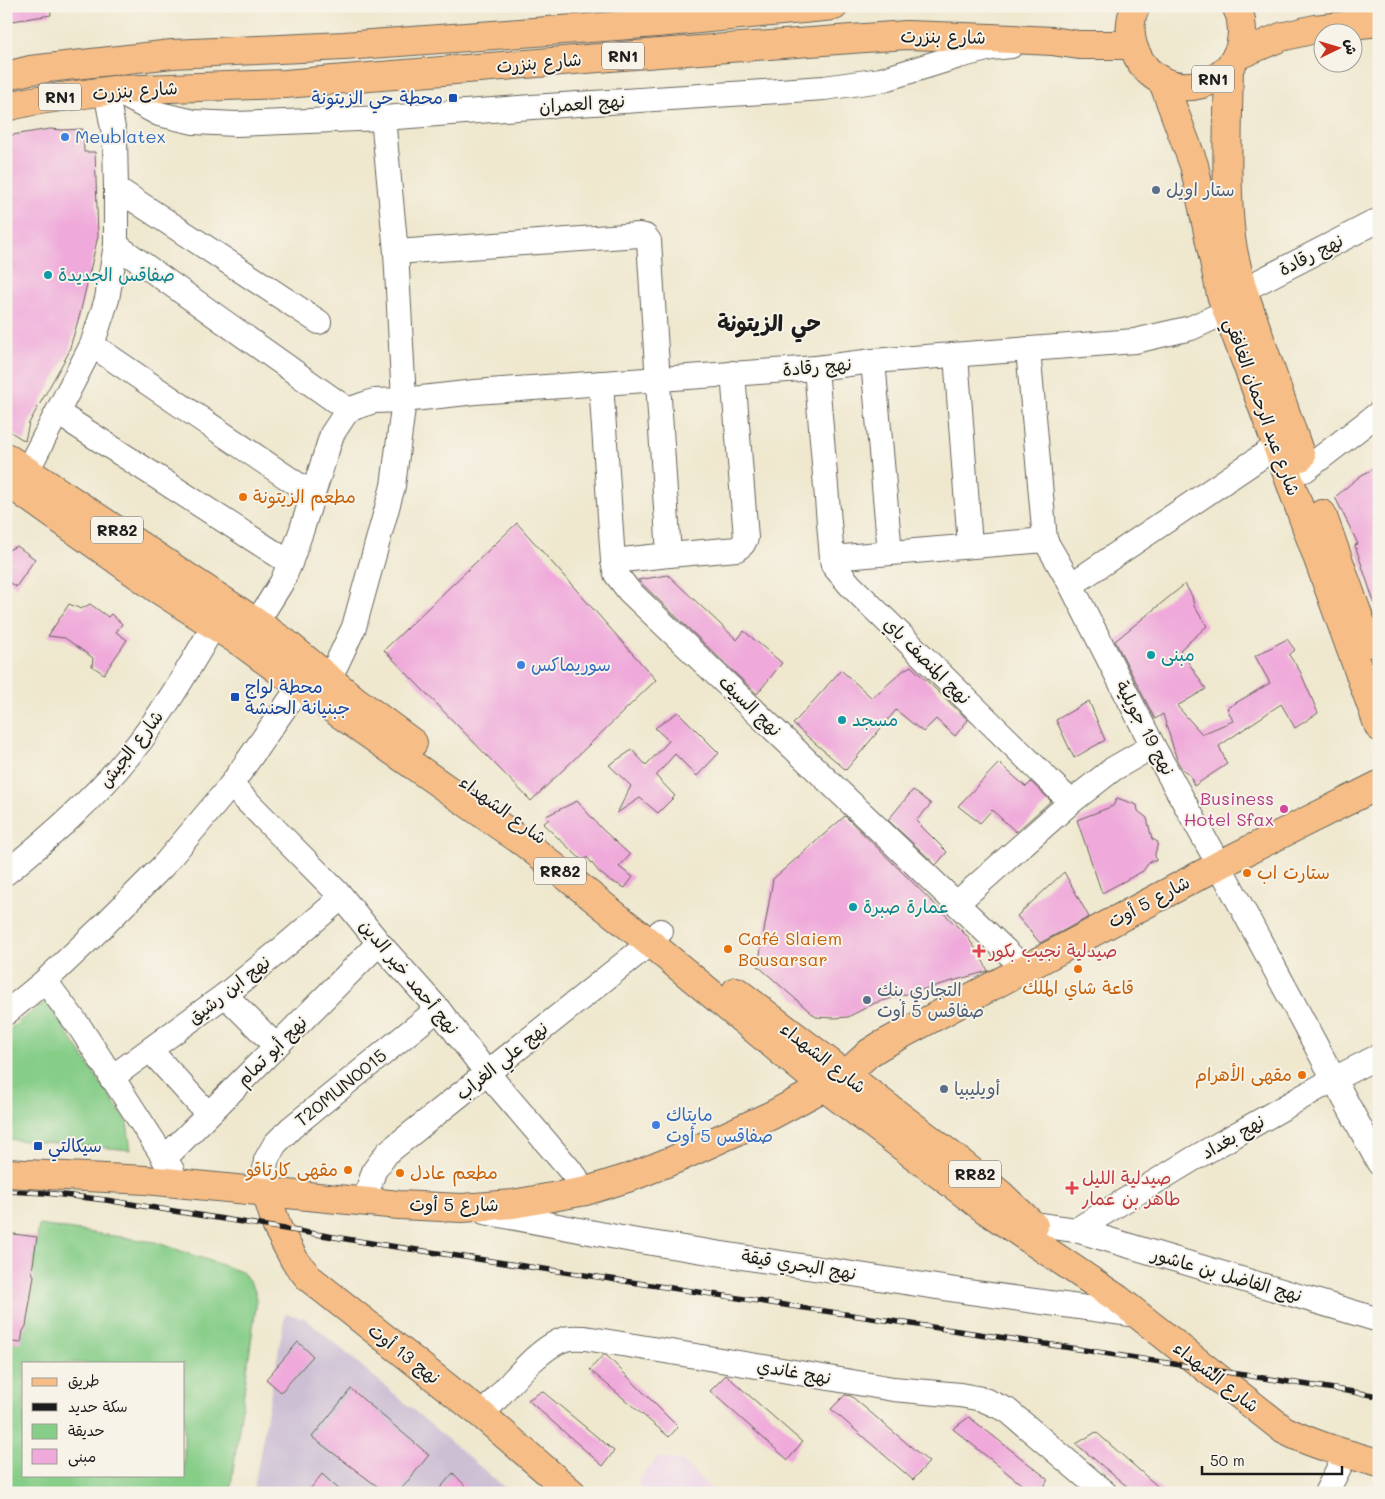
<svg xmlns="http://www.w3.org/2000/svg" width="1385" height="1499" viewBox="0 0 1385 1499" font-family="Mali,'Playpen Sans Arabic',sans-serif">
<style>
.built{fill:#edd1e9}
.industrial{fill:#ccbfd4}
.green{fill:#86cd88;stroke:#517452;fill-rule:evenodd}
.building{fill:#efa9da}
.lines{fill:none;stroke-linecap:round;stroke-linejoin:round}
.minor-casing{stroke:#66635b;stroke-width:26}
.major-casing{stroke:#66635b;stroke-width:30}
.minor{stroke:#fff;stroke-width:24}
.major{stroke:#f6be86;stroke-width:28}
.rail-casing{stroke:#1c1c1c;stroke-width:5.5}
.rail{stroke:#f7f3e8;stroke-width:4;stroke-dasharray:11;stroke-linecap:butt}
.transit-dot{fill:#1a4fb4;stroke:#f7f3e8;stroke-width:2}
.shop-dot{fill:#3f7fe0;stroke:#f7f3e8;stroke-width:2}
.service-dot{fill:#5c6f8a;stroke:#f7f3e8;stroke-width:2}
.culture-dot{fill:#0f9aa8;stroke:#f7f3e8;stroke-width:2}
.food-dot{fill:#e8710a;stroke:#f7f3e8;stroke-width:2}
.hotel-dot{fill:#d1479c;stroke:#f7f3e8;stroke-width:2}
.health-dot{fill:#e0444e;stroke:#f7f3e8;stroke-width:2}
.labels{text-anchor:middle;stroke-width:4;stroke-linejoin:round;paint-order:stroke}
.shield{fill:#f7f3e8;stroke:#5e5c59;stroke-width:1}
.shield-label{font-size:16px;font-weight:bold;fill:#1c1c1c}
.street-label{font-size:18px;fill:#1c1c1c;stroke:#f7f3e8}
.transit-label{font-size:18px;fill:#164399;stroke:#f7f3e8;text-anchor:start}
.shop-label{font-size:18px;fill:#366cbe;stroke:#f7f3e8;text-anchor:start}
.service-label{font-size:18px;fill:#4e5e75;stroke:#f7f3e8;text-anchor:start}
.culture-label{font-size:18px;fill:#0d838f;stroke:#f7f3e8;text-anchor:start}
.food-label{font-size:18px;fill:#c56008;stroke:#f7f3e8;text-anchor:start}
.hotel-label{font-size:18px;fill:#b23c85;stroke:#f7f3e8;text-anchor:end}
.health-label{font-size:18px;fill:#be3a42;stroke:#f7f3e8;text-anchor:start}
.district-label{font-size:22px;font-weight:bold;fill:#1c1c1c;stroke:#f7f3e8}
</style>
<rect width="100%" height="100%" fill="#f7f3e8"/>
<filter id="ink" filterUnits="userSpaceOnUse"><feTurbulence type="fractalNoise" baseFrequency=".02" numOctaves="2"/><feDisplacementMap in="SourceGraphic" scale="10" xChannelSelector="R" yChannelSelector="G"/><feConvolveMatrix kernelMatrix="1 2 1 2 8 2 1 2 1" color-interpolation-filters="sRGB"/></filter>
<filter id="wash" filterUnits="userSpaceOnUse"><feTurbulence type="fractalNoise" baseFrequency=".0096" numOctaves="4" result="noise"/><feDisplacementMap in="SourceGraphic" scale="20" xChannelSelector="R" yChannelSelector="G"/><feGaussianBlur stdDeviation="1.12" result="paint"/><feColorMatrix in="noise" values="0 0 0 0 0 0 0 0 0 0 0 0 0 0 0 0 0 1.4 0 .05"/><feComposite in="paint" operator="in"/></filter>
<g filter="url(#wash)">
<rect width="100%" height="100%" fill="#efe8cf"/>
<path class="built" d="M657,1458l24,2 34,33h-74l-3,-12z"/>
<path class="industrial" d="M285,1314l20,4 206,175h-258z"/>
<g class="green">
<path d="M46,1001l81,121 4,28 -125,-11v-107z"/>
<path d="M39,1225l116,17 87,30c8,9 13,16 15,27l-27,194h-224v-185l26,-35zM24,1363h160v112h-160z"/>
</g>
<g id="blocks">
<g class="building">
<path d="M6,6h44l1,9 -45,7z"/>
<path d="M50,129l13,1 20,-1 1,23h11l3,84 -18,78 -12,40 -39,69 -4,18 -19,-12v-293z"/>
<path d="M1379,466v141l-3,1 -21,-63 3,-1 -23,-47 25,-21z"/>
<path d="M517,523l139,157 -125,121 -147,-151z"/>
<path d="M17,546l18,13 -19,28 -10,-7v-29z"/>
<path d="M668,575l69,65 7,-9 38,32 -25,31 -119,-114z"/>
<path d="M1185,584l7,12 2,10 13,20 -27,24 26,39 -29,17 25,28 31,-13 -6,-13 43,-25 -15,-27 32,-17 8,11 -6,5 11,16 18,42 -23,15 -14,-24 -62,42 8,18 -33,22 -4,-11 -8,-6 -5,-9 -14,-46 -8,5 -40,-78z"/>
<path d="M69,604l12,5 9,-5 18,13 3,-3 11,10 -6,8 11,8 -23,34 -12,-8 1,-8 -28,-20 -17,-2z"/>
<path d="M911,666l57,54 -13,16 -19,-17 -13,13 -27,-22 -50,60 -53,-46 48,-54 31,28 32,-28z"/>
<path d="M1089,701l16,39 -31,18 -18,-38z"/>
<path d="M678,712l41,41 -22,23 -22,-22 -19,22 19,20 -17,17 -18,-15 -23,15 14,-27 -22,-21 23,-15 14,15 23,-24 -14,-13z"/>
<path d="M999,763l27,24 5,-5 20,19 -35,31 -24,-22 -12,13 -22,-17z"/>
<path d="M913,790l18,14 -15,17 31,31 -11,13 -48,-45z"/>
<path d="M1117,798l20,7 1,6 9,7 5,21 6,3 -3,12 1,7h-6l-7,10 -41,22 -25,-73 36,-14z"/>
<path d="M577,801l25,28 28,26 -11,12 14,10 -8,11 -16,-8 -10,-8 -12,-15 -4,4 -40,-37 6,-5 -3,-3z"/>
<path d="M845,816l121,119 14,20 8,16 -113,32 -27,14 -14,1 -18,-1 -58,-51 15,-87z"/>
<path d="M1064,872l25,45 -49,26 -23,-27z"/>
<path d="M6,1233l31,4 -5,35 2,4 -8,50 -3,5 -2,12 -15,-2z"/>
<path d="M298,1342l15,14 -32,36 -15,-13z"/>
<path d="M603,1355h3l72,72 -9,10 -79,-67z"/>
<path d="M726,1375l76,67 -14,18 -78,-69z"/>
<path d="M351,1389l78,66 -31,38h-12l-74,-56z"/>
<path d="M542,1391l72,60 -11,15 -75,-66z"/>
<path d="M845,1395l6,1 78,66 -16,18 -82,-71z"/>
<path d="M969,1417l79,62 -7,14h-9l-79,-64z"/>
<path d="M1096,1432l69,61h-30l-59,-49z"/>
<path d="M453,1473l19,20h-36z"/>
<path d="M322,1474l21,19h-36z"/>
</g>
</g>
</g>
<g filter="url(#ink)">
<use href="#blocks" fill-opacity="0" stroke="#66635b" stroke-width="1"/>
<g class="lines">
<g class="minor-casing">
<g id="minor">
<path d="M114,90l45,24 35,8 42,2 147,-6 149,-11 292,-19 57,-8 78,-24 32,-8 20,-2"/>
<path d="M116,188l203,134"/>
<path d="M116,245l232,165"/>
<path d="M396,252l243,-17 6,1 4,5 20,314 -56,6"/>
<path d="M1243,290l136,-70"/>
<path d="M92,345l221,150"/>
<path d="M1028,349l17,191 26,45 82,161 66,119 160,298"/>
<path d="M956,355l14,191"/>
<path d="M873,361l17,192"/>
<path d="M816,368l16,190"/>
<path d="M601,383l12,178 3,13 13,17 396,378"/>
<path d="M58,413l232,150"/>
<path d="M1305,470l74,-57"/>
<path d="M27,471l65,-126 15,-46 9,-54v-57l-1,-49 -9,-48"/>
<path d="M669,555l68,-6 6,-5 3,-6 -13,-165"/>
<path d="M1071,585l206,-139"/>
<path d="M247,638l35,-56 8,-19 12,-34 30,-95 16,-24 14,-5 12,-4 30,-1 71,-8 341,-24 57,-7 262,-20 56,-13 35,-16"/>
<path d="M320,694l10,-16 24,-51 39,-141 11,-86 -8,-148 -13,-134"/>
<path d="M231,785l111,112 37,46 59,66 49,64 89,104"/>
<path d="M1071,802l42,-33 40,-23"/>
<path d="M6,873c45,-37 88,-74 124,-119 36,-44 64,-95 93,-144"/>
<path d="M957,903l114,-101 -221,-217 -17,-20 -1,-7 213,-18"/>
<path d="M45,981l36,48 91,141"/>
<path d="M225,995l51,51"/>
<path d="M6,1013l39,-32 58,-55 60,-60 68,-81 80,-115"/>
<path d="M150,1050l58,64"/>
<path d="M111,1078l114,-83 59,-48 58,-50"/>
<path d="M164,1159l215,-216"/>
<path d="M264,1181l2,-21 9,-16 16,-16 147,-119"/>
<path d="M368,1190l6,-19 13,-18 263,-210 11,-12"/>
<path d="M484,1212l148,28 337,52 169,23"/>
<path d="M1032,1224l44,6 117,-71 141,-80 45,-23"/>
<path d="M1076,1230l303,90"/>
<path d="M482,1415c21,-22 54,-67 83,-76 6,-2 14,-1 20,-1l197,32 111,19 67,6 22,4 25,11 98,83"/>
<path d="M1326,1493l20,-39"/>
</g>
</g>
<g class="major-casing">
<g id="major">
<path d="M1136,6c-7,13 -7,31 -1,45 26,62 117,36 106,-30 0,-5 -3,-10 -5,-15"/>
<path d="M1236,56l45,-19 34,-8 64,-7"/>
<path d="M1229,67c-1,57 -4,114 2,170 2,18 7,35 12,53l58,167"/>
<path d="M6,76l24,-6 142,-16 172,-8 313,-23 177,-17"/>
<path d="M1163,82l31,83 27,130 56,151 102,281"/>
<path d="M6,107l26,-6 82,-11 171,-6 374,-31 247,-18 85,3 61,3 27,4h53"/>
<path d="M6,457l251,166 29,20 69,57 58,43"/>
<path d="M6,481l153,109 84,54 57,42 227,159 123,98 174,144 162,123 132,89 166,131c30,15 62,24 95,33"/>
<path d="M1322,514l46,129"/>
<path d="M736,991l216,165 47,37 35,33"/>
<path d="M6,1173l140,7 253,25 63,3 51,-4 73,-13 45,-14 45,-18 96,-44 52,-28 21,-12 24,-22 11,-7 339,-181 160,-80"/>
<path d="M266,1192l11,35 18,34 14,17 173,137 90,78"/>
</g>
</g>
<use href="#minor" class="minor"/>
<use href="#major" class="major"/>
<g class="rail-casing">
<path id="rail" d="M6,1191l40,2 60,7 271,44 675,101 327,51"/>
</g>
<use href="#rail" class="rail"/>
</g>
</g>
<g class="transit-dot">
<rect x="448" y="93" width="10" height="10" rx="2.5"/>
<rect x="230" y="692" width="10" height="10" rx="2.5"/>
<rect x="33" y="1141" width="10" height="10" rx="2.5"/>
</g>
<g class="shop-dot">
<circle cx="65" cy="137" r="5"/>
<circle cx="521" cy="665" r="5"/>
<circle cx="656" cy="1125" r="5"/>
</g>
<g class="service-dot">
<circle cx="1156" cy="190" r="5"/>
<circle cx="867" cy="1000" r="5"/>
<circle cx="944" cy="1089" r="5"/>
</g>
<g class="culture-dot">
<circle cx="48" cy="275" r="5"/>
<circle cx="1151" cy="655" r="5"/>
<circle cx="842" cy="720" r="5"/>
<circle cx="853" cy="907" r="5"/>
</g>
<g class="food-dot">
<circle cx="243" cy="497" r="5"/>
<circle cx="1247" cy="873" r="5"/>
<circle cx="728" cy="949" r="5"/>
<circle cx="1078" cy="969" r="5"/>
<circle cx="1302" cy="1075" r="5"/>
<circle cx="348" cy="1170" r="5"/>
<circle cx="400" cy="1173" r="5"/>
</g>
<circle class="hotel-dot" cx="1284" cy="809" r="5"/>
<g class="health-dot">
<path d="M976.5 943.5h5v5h5v5h-5v5h-5v-5h-5v-5h5z"/>
<path d="M1069.5 1180.5h5v5h5v5h-5v5h-5v-5h-5v-5h5z"/>
</g>
<g class="labels">
<g class="shield">
<rect x="602" y="42.5" width="42" height="27" rx="4"/>
<rect x="1192" y="65.5" width="42" height="27" rx="4"/>
<rect x="39" y="83.5" width="42" height="27" rx="4"/>
<rect x="91" y="516.5" width="52" height="27" rx="4"/>
<rect x="534" y="857.5" width="52" height="27" rx="4"/>
<rect x="949" y="1160.5" width="52" height="27" rx="4"/>
</g>
<g class="shield-label">
<text x="623" y="62">RN1</text>
<text x="1213" y="85">RN1</text>
<text x="60" y="103">RN1</text>
<text x="117" y="536">RR82</text>
<text x="560" y="877">RR82</text>
<text x="975" y="1180">RR82</text>
</g>
<g class="street-label">
<text transform="translate(943 37) rotate(1)" y="6">شارع بنزرت</text>
<text transform="translate(539 63) rotate(-5)" y="6">شارع بنزرت</text>
<text transform="translate(135 91) rotate(-4)" y="6">شارع بنزرت</text>
<text transform="translate(582 104) rotate(-4)" y="6">نهج العمران</text>
<text transform="translate(1311 255) rotate(-27)" y="6">نهج رقادة</text>
<text transform="translate(817 367) rotate(-5)" y="6">نهج رقادة</text>
<text transform="translate(1262 407) rotate(70)" y="6">شارع عبد الرحمان الغافقي</text>
<text transform="translate(927 661) rotate(45)" y="6">نهج المنصف باي</text>
<text transform="translate(750 706) rotate(44)" y="6">نهج السيف</text>
<text transform="translate(1145 728) rotate(62)" y="6">نهج 19 جويلية</text>
<text transform="translate(131 749) rotate(-52)" y="6">شارع الجيش</text>
<text transform="translate(503 810) rotate(36)" y="6">شارع الشهداء</text>
<text transform="translate(1149 902) rotate(-28)" y="6">شارع 5 أوت</text>
<text transform="translate(409 977) rotate(50)" y="6">نهج أحمد خير الدين</text>
<text transform="translate(229 990) rotate(-38)" y="6">نهج ابن رشيق</text>
<text transform="translate(272 1051) rotate(-45)" y="6">نهج أبو تمام</text>
<text transform="translate(823 1058) rotate(38)" y="6">شارع الشهداء</text>
<text transform="translate(502 1061) rotate(-39)" y="6">نهج علي الغراب</text>
<text transform="translate(341 1088) rotate(-39)" y="6">T20MUN0015</text>
<text transform="translate(1233 1137) rotate(-30)" y="6">نهج بغداد</text>
<text x="454" y="1211">شارع 5 أوت</text>
<text transform="translate(799 1265) rotate(9)" y="6">نهج البحري قيقة</text>
<text transform="translate(1227 1275) rotate(16)" y="6">نهج الفاضل بن عاشور</text>
<text transform="translate(404 1354) rotate(38)" y="6">نهج 13 أوت</text>
<text transform="translate(794 1372) rotate(10)" y="6">نهج غاندي</text>
<text transform="translate(1216 1377) rotate(38)" y="6">شارع الشهداء</text>
</g>
<g class="transit-label">
<text x="443" y="104" text-anchor="end">محطة حي الزيتونة</text>
<text x="245" y="693">محطة لواج<tspan x="245" dy="21">جبنيانة الحنشة</tspan></text>
<text x="48" y="1152">سيكالتي</text>
</g>
<g class="shop-label">
<text x="75" y="143">Meublatex</text>
<text x="531" y="671">سوريماكس</text>
<text x="666" y="1121">مايتاك<tspan x="666" dy="21">صفاقس 5 أوت</tspan></text>
</g>
<g class="service-label">
<text x="1166" y="196">ستار اويل</text>
<text x="877" y="996">التجاري بنك<tspan x="877" dy="21">صفاقس 5 أوت</tspan></text>
<text x="954" y="1095">أويليبيا</text>
</g>
<g class="culture-label">
<text x="58" y="281">صفاقس الجديدة</text>
<text x="1161" y="661">مبنى</text>
<text x="852" y="726">مسجد</text>
<text x="863" y="913">عمارة صبرة</text>
</g>
<g class="food-label">
<text x="253" y="503">مطعم الزيتونة</text>
<text x="1257" y="879">ستارت اب</text>
<text x="738" y="945">Café Slaiem<tspan x="738" dy="21">Bousarsar</tspan></text>
<text x="1078" y="994" text-anchor="middle">قاعة شاي الملك</text>
<text x="1292" y="1081" text-anchor="end">مقهى الأهرام</text>
<text x="338" y="1176" text-anchor="end">مقهى كارتاقو</text>
<text x="410" y="1179">مطعم عادل</text>
</g>
<g class="hotel-label">
<text x="1274" y="805">Business<tspan x="1274" dy="21">Hotel Sfax</tspan></text>
</g>
<g class="health-label">
<text x="989" y="957">صيدلية نجيب بكور</text>
<text x="1082" y="1184">صيدلية الليل<tspan x="1082" dy="21">طاهر بن عمار</tspan></text>
</g>
<g class="district-label">
<text x="769" y="331">حي الزيتونة</text>
</g>
</g>
<rect width="1385" height="1499" fill="none" stroke="#f7f3e8" stroke-width="25"/>
<rect x="22" y="1362" width="162" height="115" fill="#f7f3e8" stroke="#9f9d96"/>
<rect x="32" y="1378" width="25" height="8" fill="#f6be86" stroke="#9f9d96"/>
<text x="68" y="1386" font-size="15" fill="#1c1c1c">طريق</text>
<rect x="32" y="1403" width="25" height="8" fill="#1c1c1c" stroke="#9f9d96"/>
<text x="68" y="1412" font-size="15" fill="#1c1c1c">سكة حديد</text>
<rect x="32" y="1424" width="25" height="15" fill="#86cd88" stroke="#9f9d96"/>
<text x="68" y="1436" font-size="15" fill="#1c1c1c">حديقة</text>
<rect x="32" y="1449" width="25" height="15" fill="#efa9da" stroke="#9f9d96"/>
<text x="68" y="1462" font-size="15" fill="#1c1c1c">مبنى</text>
<g transform="translate(1338 48) rotate(85)"><circle r="24" fill="#f7f3e8" stroke="#9f9d96"/>
<path d="M0-4L9 19L0 12L-9 19Z" fill="#c8321e"/>
<text y="-8" font-size="14" font-weight="bold" text-anchor="middle" fill="#1c1c1c">ش</text>
</g>
<path d="M1202 1466v8h140v-8" fill="none" stroke="#1c1c1c" stroke-width="2.5"/>
<text x="1210" y="1466" font-size="15" fill="#1c1c1c" stroke="#f7f3e8" stroke-width="4" paint-order="stroke">50 m</text>
</svg>
